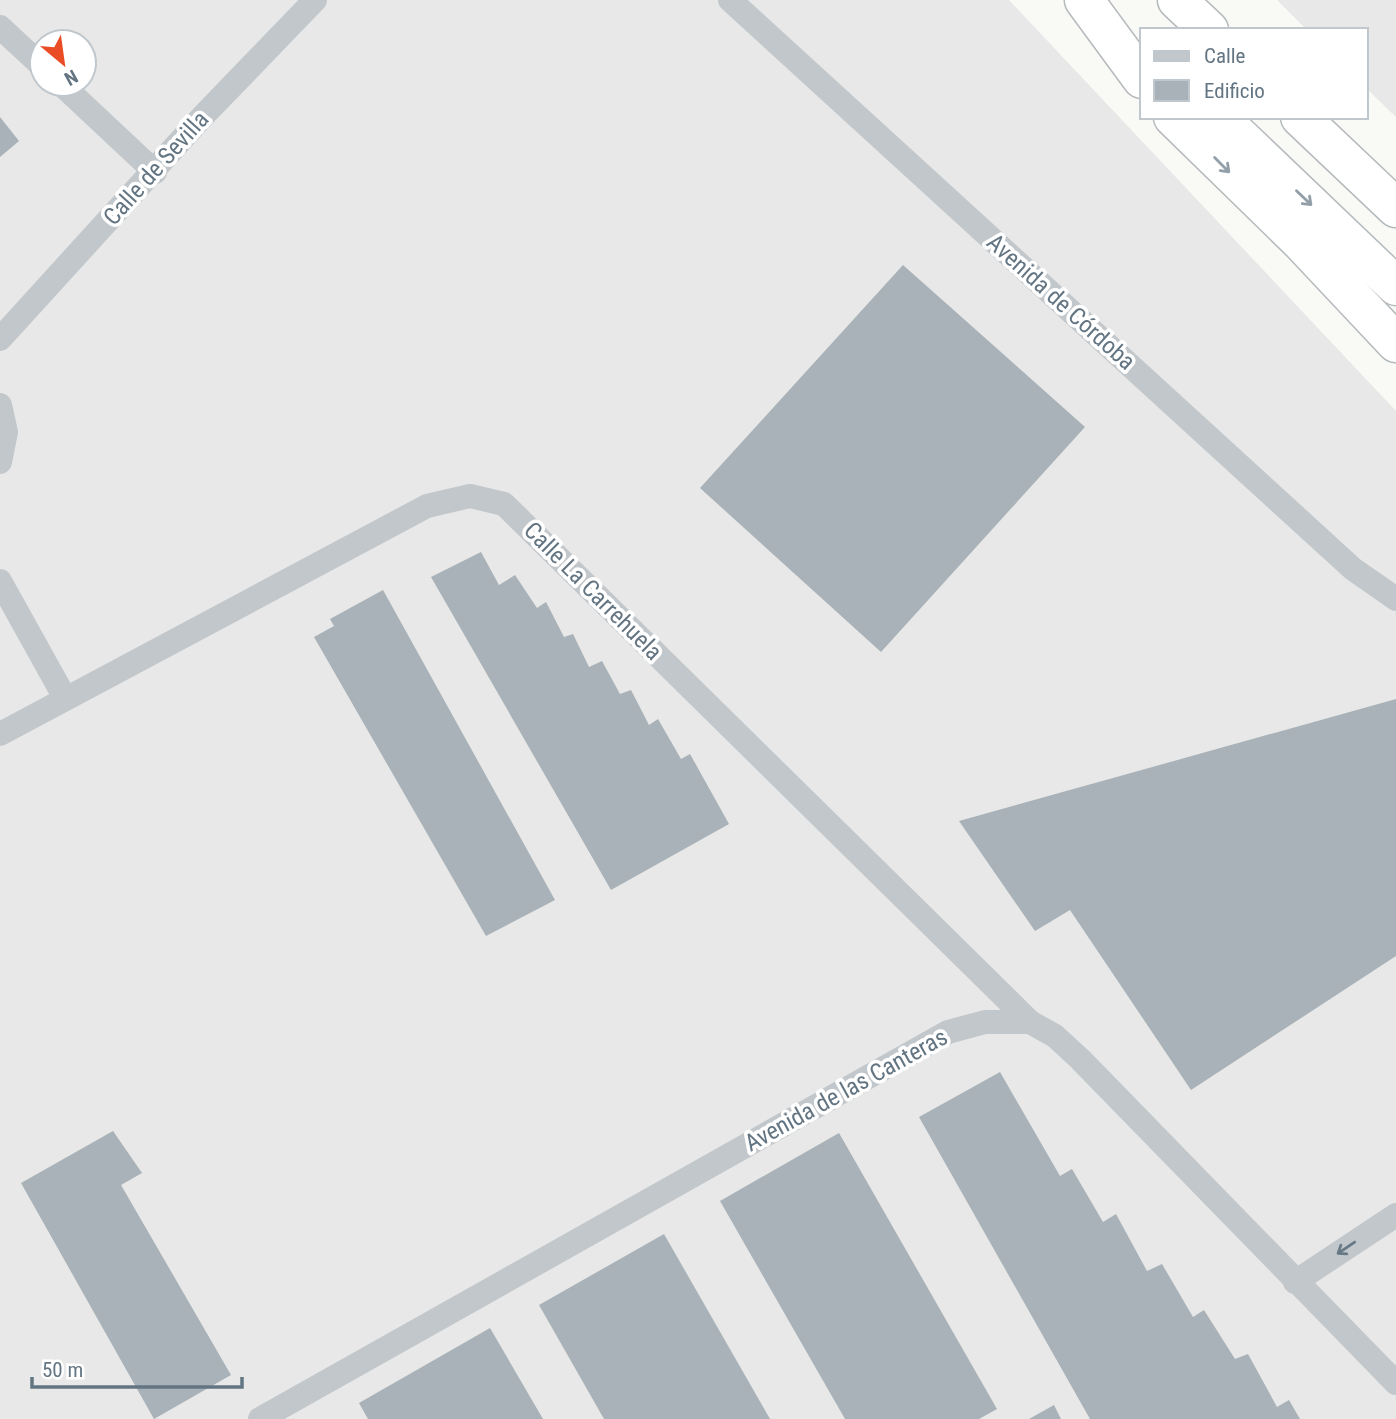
<svg xmlns="http://www.w3.org/2000/svg" width="1396" height="1419" viewBox="0 0 1396 1419" font-family="'Roboto Condensed',sans-serif">
<style>
.built{fill:#e7e8e7;fill-rule:evenodd}
.building{fill:#a9b2b8}
.lines{fill:none;stroke-linecap:round;stroke-linejoin:round}
.motorway-casing{stroke:#b5babd;stroke-width:41}
.minor{stroke:#c2c7cb;stroke-width:24}
.motorway{stroke:#fff;stroke-width:38}
.oneway{stroke:#929ea8}
.oneway2{stroke:#687986}
.labels{text-anchor:middle;stroke-width:7;stroke-linejoin:round;paint-order:stroke}
.street-label{font-size:24px;fill:#637582;stroke:#fff}
</style>
<rect width="100%" height="100%" fill="#f9f9f6"/>
<g class="built">
<path d="M0,0h1009l387,411v1008h-1396zM42,42h42v42h-42z"/>
<path d="M1277,0h119v117l-30,-29v-58h-59z"/>
</g>
<g class="building">
<path d="M0,117l19,24 -19,16z"/>
<path d="M903,265l182,162 -204,225 -181,-164z"/>
<path d="M481,552l18,33 16,-10 22,33 9,-6 18,35 9,-3 16,33 13,-6 18,33 11,-4 18,35 9,-6 23,40 9,-5 39,70 -118,66 -180,-313z"/>
<path d="M383,590l172,310 -69,36 -172,-299 20,-11 -4,-7z"/>
<path d="M1396,699v257l-205,134 -121,-180 -35,21 -76,-110z"/>
<path d="M1000,1072l60,104 12,-7 31,53 13,-8 31,57 15,-7 31,53 11,-7 31,49 13,-5 29,53 12,-7 11,19h-210l-171,-302z"/>
<path d="M113,1131l29,42 -21,12 110,190 -77,44 -133,-236z"/>
<path d="M839,1133l158,276 -18,10h-134l-125,-218z"/>
<path d="M664,1234l106,185h-166l-65,-114z"/>
<path d="M490,1328l53,91h-175l-9,-16z"/>
<path d="M1054,1405l7,14h-32z"/>
</g>
<g class="lines">
<g class="motorway-casing">
<g id="motorway">
<path d="M1084,0l58,79"/>
<path d="M1177,0l32,30"/>
<path d="M1173,117l128,125 95,101"/>
<path d="M1219,117l177,169"/>
<path d="M1300,117l96,91"/>
</g>
</g>
<g class="minor">
<path d="M730,0l623,569 43,30"/>
<path d="M0,27l42,39"/>
<path d="M61,84l94,88"/>
<path d="M0,339l203,-223 112,-116"/>
<path d="M0,405l6,27 -6,30"/>
<path d="M0,581l65,117"/>
<path d="M0,734l427,-228 43,-10 34,8 526,518"/>
<path d="M1295,1282l101,-67"/>
<path d="M260,1419l688,-387 37,-10h45l25,14 25,23 316,324"/>
</g>
<use href="#motorway" class="motorway"/>
</g>
<defs><path id="oneway-shaft" d="M-6 0H5M1.5-3L5.5 0L1.5 3" fill="none" stroke-width="1.6" stroke-linecap="round" stroke-linejoin="round" transform="scale(1.75)"/></defs>
<g class="oneway">
<use href="#oneway-shaft" transform="translate(1222 165) rotate(45)"/>
<use href="#oneway-shaft" transform="translate(1304 198) rotate(44)"/>
</g>
<use class="oneway2" href="#oneway-shaft" transform="translate(1346 1248) rotate(146)"/>
<g class="labels">
<g class="street-label">
<text transform="translate(156 168) rotate(-48)" y="8">Calle de Sevilla</text>
<text transform="translate(1061 302) rotate(42)" y="8">Avenida de Córdoba</text>
<text transform="translate(593 591) rotate(45)" y="8">Calle La Carrehuela</text>
<text transform="translate(846 1090) rotate(-29)" y="8">Avenida de las Canteras</text>
</g>
</g>
<rect x="1140" y="28" width="228" height="91" fill="#ffffff" stroke="#c1c8cd" stroke-width="2"/>
<rect x="1154" y="51" width="35" height="10" fill="#c2c7cb" stroke="#c1c8cd" stroke-width="2"/>
<text x="1204" y="63" font-size="21" fill="#637582">Calle</text>
<rect x="1154" y="80" width="35" height="21" fill="#a9b2b8" stroke="#c1c8cd" stroke-width="2"/>
<text x="1204" y="98" font-size="21" fill="#637582">Edificio</text>
<g transform="translate(63 63) rotate(151)"><circle r="33" fill="#ffffff" stroke="#c1c8cd" stroke-width="2"/>
<path d="M0-5L12 26L0 18L-12 26Z" fill="#ea4d26"/>
<text y="-10" font-size="19" font-weight="bold" text-anchor="middle" fill="#637582">N</text>
</g>
<path d="M32 1377v10h210v-10" fill="none" stroke="#637582" stroke-width="3.5"/>
<text x="42" y="1377" font-size="21" fill="#637582" stroke="#ffffff" stroke-width="5" paint-order="stroke">50 m</text>
</svg>
